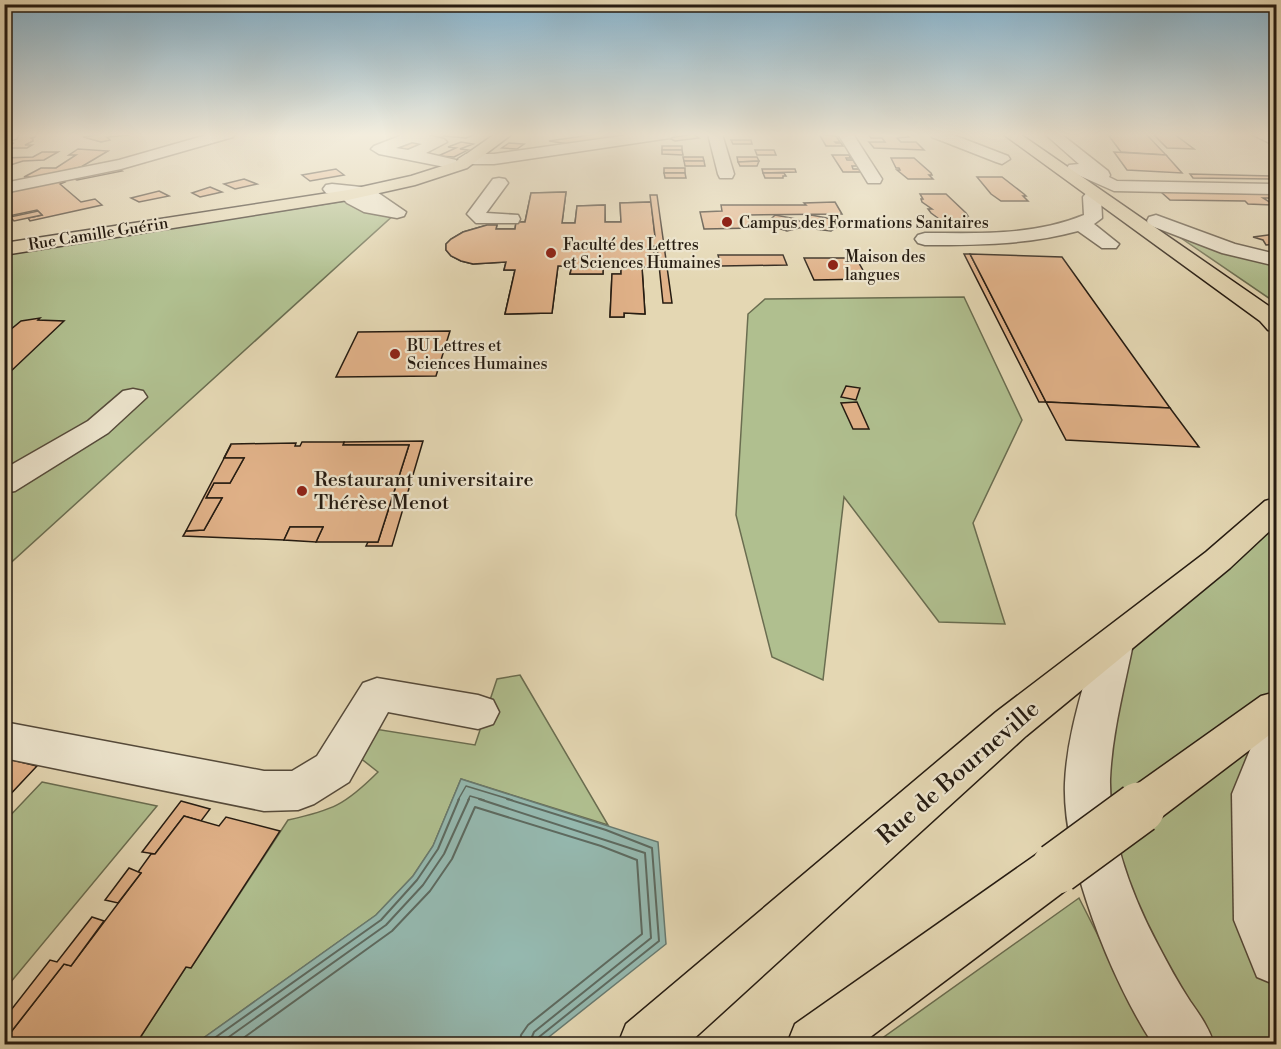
<svg xmlns="http://www.w3.org/2000/svg" width="1281" height="1049" viewBox="0 0 1281 1049" font-family="'Libre Bodoni',serif">
<style>
.green{fill:#b0bf8f;stroke:#6a6d50;stroke-width:1.5}
.water{fill:#95b9b0;stroke:#687a70;stroke-width:1.5}
.lines{fill:none;stroke-linecap:round;stroke-linejoin:round}
.shore-far1{stroke:#5d6a60;stroke-width:1.5}
.shore{stroke:#5d6a60;stroke-width:2}
.building{fill:#e1b289;stroke:#251b11;stroke-width:1.5}
.minor-casing{stroke:#554a3a;stroke-width:3}
.major-casing{stroke:#251b11;stroke-width:3}
.minor{fill:#ede5ce;fill-rule:evenodd}
.major{fill:#e4d7b3;fill-rule:evenodd}
.major-bridge-casing{stroke:#251b11;stroke-width:54;stroke-linecap:butt}
.major-bridge{stroke:#e4d7b3;stroke-width:51}
.poi-dot{fill:#8f2418;stroke:#ede5ce;stroke-width:2}
.labels{text-anchor:middle;stroke-width:4.5;stroke-linejoin:round;paint-order:stroke}
.far-poi-label{font-size:16px;fill:#251b11;stroke:#ede5ce;text-anchor:start}
.far-street-label{font-size:16px;fill:#251b11;stroke:#ede5ce}
.poi-label{font-size:20px;fill:#251b11;stroke:#ede5ce;text-anchor:start}
.near-street-label{font-size:24px;fill:#251b11;stroke:#ede5ce}
</style>
<rect width="100%" height="100%" fill="#e4d7b3"/>
<filter id="stains"><feTurbulence type="fractalNoise" baseFrequency=".00333" numOctaves="4"/><feColorMatrix values="0 0 0 0 .2 0 0 0 0 .09 0 0 0 0 .02 0 0 0 .5 -.17"/></filter>
<radialGradient id="worn" r=".72"><stop offset=".6" stop-color="#630" stop-opacity="0"/><stop offset="1" stop-color="#630" stop-opacity=".3"/></radialGradient>
<g class="green">
<path d="M352,200l45,12 -392,356v-314z"/>
<path d="M1156,221l101,36 19,3v43z"/>
<path d="M964,297l58,123 -49,103 32,101 -66,-2 -95,-125 -21,183 -51,-23 -36,-142 12,-201 17,-15z"/>
<path d="M1276,508v227l-21,59 5,126 16,38v86h-90l-12,-15 -86,-228 26,-157 104,-84z"/>
<path d="M520,675l88,150 -147,-46 -28,67 -20,30 -37,39 -181,129h-59l50,-77 5,1 97,-148c45,-10 57,-15 90,-48l-19,-15 16,-28 100,16 22,-66z"/>
<path d="M42,782l115,24 -152,183v-168z"/>
<path d="M1079,898l74,146h-279z"/>
</g>
<path class="water" d="M461,779l197,63 8,102 -126,100h-345l181,-129 37,-39 20,-30z"/>
<g class="lines">
<g class="shore-far1">
<path d="M458,800l8,-14 46,14"/>
<path d="M468,800l2,-4 14,4"/>
</g>
<g class="shore">
<path d="M479,799l166,54 6,85 -117,94 -5,12"/>
<path d="M507,799l99,31 46,18 7,93 -120,96 -2,7"/>
<path d="M206,1044l175,-124 36,-40 21,-31 21,-50"/>
<path d="M219,1044l167,-119 37,-40 21,-31 25,-55"/>
<path d="M235,1044l157,-113 38,-40 22,-32 23,-52 126,39 36,14 5,74 -114,91 -7,10 -1,9"/>
</g>
</g>
<g class="building">
<path d="M14,134h22l-1,3 -4,1 2,1v2l-8,4h7l-5,3h-19l-4,4v-4l10,-5h-4l1,-2 6,-2 2,-4z"/>
<path d="M103,134h26v1l-22,2 3,3 -9,2 -18,-5z"/>
<path d="M447,134h29l-10,4 -23,-2z"/>
<path d="M597,134h20l4,3 -52,7 -20,-3z"/>
<path d="M693,134l6,4 -24,3 -6,-3z"/>
<path d="M819,134l17,2 4,6h-5l1,1h5l2,3h-17z"/>
<path d="M868,134h38l3,3 -12,1 4,4h15l8,8 -50,-2 -5,-6h16l-3,-4h-11z"/>
<path d="M1114,134h32l20,21 -45,-3 -12,-16z"/>
<path d="M1153,134h21l20,15 -27,-1z"/>
<path d="M413,139l18,3 -26,10 -18,-3z"/>
<path d="M731,140h20l1,4h-19z"/>
<path d="M461,142l12,2 -13,5 8,1 -14,7 -16,-1 18,-8 -8,-1z"/>
<path d="M509,143l15,1 -7,5 -15,-1z"/>
<rect x="662" y="146" width="20" height="4"/>
<path d="M78,149l30,2 -27,16 -42,10h-15l17,-9h15l20,-13h-7z"/>
<path d="M662,150h20l1,5 -21,-1z"/>
<path d="M755,150h19l2,5h-19z"/>
<path d="M42,152h16l-14,8 -21,1 -19,6v-9l29,-1z"/>
<path d="M1114,152l52,3 16,18 -55,-3z"/>
<path d="M832,155h17l2,3h-5l1,2h6l4,6h-5l1,3h6l2,3h-18z"/>
<path d="M683,157h20l1,4h-20z"/>
<path d="M737,157h20l2,4 -21,1z"/>
<path d="M891,158h23l17,15 1,2h-3l4,4h-25l-11,-9h3l-1,-2h-3z"/>
<path d="M684,161h20l1,5h-20z"/>
<path d="M759,161l-2,5h-17l-2,-4z"/>
<path d="M116,168l6,3 -45,9 -5,-2z"/>
<rect x="664" y="168" width="21" height="5"/>
<path d="M336,169l8,6 -34,6 -8,-6z"/>
<path d="M762,169h33l1,3 -33,1z"/>
<path d="M664,173h21l1,5h-21z"/>
<path d="M763,173h21l2,3h-3v2h-18z"/>
<path d="M1190,174l86,2v3l-83,-1z"/>
<path d="M977,177h25l22,17 2,2h-3l5,5h-27l-10,-7z"/>
<path d="M244,179l13,5 -22,5 -11,-5z"/>
<path d="M63,180l2,2 -5,2 21,18 14,-3 7,6 -72,16 -2,-3 14,-3 -5,-5 -33,7v-26z"/>
<path d="M210,187l12,5 -22,5 -8,-4z"/>
<path d="M159,191l10,5 -30,6 -8,-4z"/>
<path d="M566,192l-4,31h13l2,-17 28,-1v17h16l-1,-19 31,-1 4,34h-7l1,10h8h-4l2,21h-13l3,47 -21,-1v4h-14l2,-43h9v-8h-21l3,1v7h-33l2,-8h-14l-6,47 -47,1 10,-44h-11l2,-8 -33,2 -12,-3 -10,-5 -5,-6v-6l5,-5 12,-7 24,-7h10l-1,4h19l1,-7h9l6,-29z"/>
<path d="M566,192l-4,31h13l2,-17 28,-1v17h16l-1,-19 31,-1 4,34h-7l1,10h8h-4l2,21h-13l3,47 -21,-1v4h-14l2,-43h9v-8h-21l3,1v7h-33l2,-8h-14l-6,47 -47,1 10,-44h-11l2,-8 -33,2 -12,-3 -10,-5 -5,-6v-6l5,-5 12,-7 24,-7h10l-1,4h19l1,-7h9l6,-29z"/>
<path d="M1161,192l115,1v5h-13l11,7 -26,-1 -3,-3 -75,-1z"/>
<path d="M920,194h26l20,19 2,3h-3l5,5h-3l4,5h-22l-18,-13 -3,-4h4l-10,-7 -1,-3h2z"/>
<path d="M650,195h7l15,108h-9l-6,-57h-8l-1,-10h7z"/>
<path d="M835,202l7,12 -93,1 4,13 -49,1 -4,-17 22,-1 -1,-6h85l-2,-2z"/>
<path d="M38,211l4,4 -28,6 -4,-4z"/>
<path d="M775,215l21,4 6,4 1,4 -16,4 -16,-5 -3,-4z"/>
<path d="M811,215l16,3 9,3 3,5 -8,5 -16,-2 -11,-7z"/>
<path d="M1276,234v10l-10,1 -3,-5 -10,-3z"/>
<path d="M964,254h6l76,148h-7z"/>
<path d="M970,254l92,3 108,151 -124,-6z"/>
<path d="M718,255h65l4,10 -66,1z"/>
<path d="M804,258h52l12,21 -54,1z"/>
<path d="M40,318l-2,2 26,1 -55,52 -5,-1v-37l17,-14z"/>
<path d="M450,331l-14,45 -100,1 22,-45z"/>
<path d="M846,386l14,2 -4,12 -15,-3z"/>
<path d="M857,402l12,27h-16l-12,-26z"/>
<path d="M1046,402l124,6 29,39 -133,-7z"/>
<path d="M423,441l-31,105h-26l2,-4h10l31,-97h-66l1,-3z"/>
<path d="M302,442h42l-1,3h66l-31,97h-62l7,-15h-33l-6,13 -101,-4 3,-5 18,-1 18,-32h-16l8,-15h16l14,-25h-20l7,-14 65,-1 -1,3h5z"/>
<path d="M231,445l-7,13h20l-14,25h-16l-8,15h16l-18,32 -18,1z"/>
<path d="M290,527h33l-7,15 -32,-2z"/>
<path d="M4,758l33,8 -33,35z"/>
<path d="M181,801l29,8 -9,12 -17,-5 -29,38 -13,-2z"/>
<path d="M184,816l35,10 7,-9 54,14 -89,137 -5,-1 -50,77h-132v-3l60,-77 7,2 70,-93 -3,-1 13,-18h4z"/>
<path d="M129,868l12,5 -23,30 -13,-3z"/>
<path d="M92,917l12,4 -33,45 -7,-2 -60,77v-22l46,-59 7,2z"/>
</g>
<g class="lines">
<g class="minor-casing">
<g id="minor">
<path d="M210,134h25l-2,3 -112,32 -117,24v-10l115,-23z"/>
<path d="M405,134h16l23,5 3,3 -21,11 30,7 2,3 -8,5 -71,-14 -8,-5 3,-3zM412,142l10,2 -14,6 -12,-2z"/>
<path d="M636,134h41l-7,4 -176,26h-28l-8,-5 8,-5h28z"/>
<path d="M708,134h14l12,40 -2,4h-12l-2,-4z"/>
<path d="M838,134h15l29,45 -2,4h-12z"/>
<path d="M930,134h21l57,22 2,3 -8,5 -6,-2 -64,-25z"/>
<path d="M1045,134h16l47,37 2,4 -1,2 8,4 159,3v10l-162,-3 -45,-20 -2,-3 2,-3 10,-1z"/>
<path d="M1251,134h20l5,3v9z"/>
<path d="M499,178l6,1 3,4 -22,30 32,2 2,4 -2,4h-42l-9,-9 26,-35z"/>
<path d="M332,184l39,4 35,24 -2,4 -7,2 -33,-6 -17,-9 -8,-8 -13,-2 -3,-4 3,-4z"/>
<path d="M1094,190l6,1 3,4 -2,3 1,20 -8,6 25,20 -3,4h-14l-24,-17c-51,14 -101,14 -153,14l-7,-2 -3,-4 3,-4 7,-2c54,0 108,3 159,-18l-1,-18 5,-6z"/>
<path d="M1156,215l79,29 41,10v12l-54,-13 -73,-28 -2,-4 2,-4z"/>
<path d="M133,389l10,2 4,6 -39,36 -93,58 -11,2v-24l84,-48 35,-30z"/>
<path d="M1114,630l14,4 5,10c-9,45 -21,89 -23,135 -1,57 22,117 48,166 10,19 20,38 32,56 10,14 19,27 24,43h-61c-41,-62 -91,-186 -88,-261 2,-48 18,-94 30,-139l5,-10z"/>
<path d="M377,678l101,17 15,5 6,12 -6,12 -15,5 -90,-17 -39,70 -35,22 -16,6 -34,1 -260,-53v-36l260,49h28l25,-15 46,-73z"/>
<path d="M1276,718v267l-19,-8 -23,-57 -2,-126 29,-71z"/>
</g>
</g>
<g class="major-casing">
<g id="major">
<path d="M495,134h17l-45,34 -52,17 -67,15 -344,55v-12l344,-53 63,-14 44,-14z"/>
<path d="M1003,134h17l256,177v21l-8,-2 -8,-9z"/>
<path d="M1276,498v27l-46,43 -204,168 -338,308h-70l8,-20 370,-312 210,-160 59,-51z"/>
<path d="M1276,692v38l-121,92 -16,6 -16,-6 -7,-14 7,-14 138,-98z"/>
<path d="M1057,845l17,7 8,16 -8,16 -213,160h-74l8,-20 245,-172z"/>
</g>
</g>
<use href="#minor" class="minor"/>
<use href="#major" class="major"/>
<g class="major-bridge-casing">
<path id="major-bridge" d="M1057,868l82,-60"/>
</g>
<use href="#major-bridge" class="major-bridge"/>
</g>
<linearGradient id="sky" x2="0" y2="1"><stop stop-color="#87b6d2"/><stop offset="0.48" stop-color="#f3eddd"/><stop offset="1" stop-color="#f3eddd" stop-opacity="0"/></linearGradient>
<rect width="1281" height="281" fill="url(#sky)"/>
<g class="poi-dot">
<circle cx="727" cy="222" r="6"/>
<circle cx="551" cy="253" r="6"/>
<circle cx="833" cy="265" r="6"/>
<circle cx="395" cy="354" r="6"/>
<circle cx="302" cy="491" r="6"/>
</g>
<g class="labels">
<g class="far-poi-label">
<text x="739" y="228">Campus des Formations Sanitaires</text>
<text x="563" y="250">Faculté des Lettres<tspan x="563" dy="18">et Sciences Humaines</tspan></text>
<text x="845" y="262">Maison des<tspan x="845" dy="18">langues</tspan></text>
<text x="407" y="351">BU Lettres et<tspan x="407" dy="18">Sciences Humaines</tspan></text>
</g>
<g class="far-street-label">
<text transform="translate(98 233) rotate(-9)" y="6">Rue Camille Guérin</text>
</g>
<g class="poi-label">
<text x="314" y="486">Restaurant universitaire<tspan x="314" dy="23">Thérèse Menot</tspan></text>
</g>
<g class="near-street-label">
<text transform="translate(958 772) rotate(-41)" y="8">Rue de Bourneville</text>
</g>
</g>
<rect width="1281" height="1049" fill="none" stroke="#e4d7b3" stroke-width="24"/>
<rect x="6" y="6" width="1269" height="1037" fill="none" stroke="#251b11" stroke-width="3"/>
<rect x="12" y="12" width="1257" height="1025" fill="none" stroke="#251b11" stroke-width="1.5"/>
<rect width="100%" height="100%" filter="url(#stains)"/>
<rect width="100%" height="100%" fill="url(#worn)"/>
</svg>
